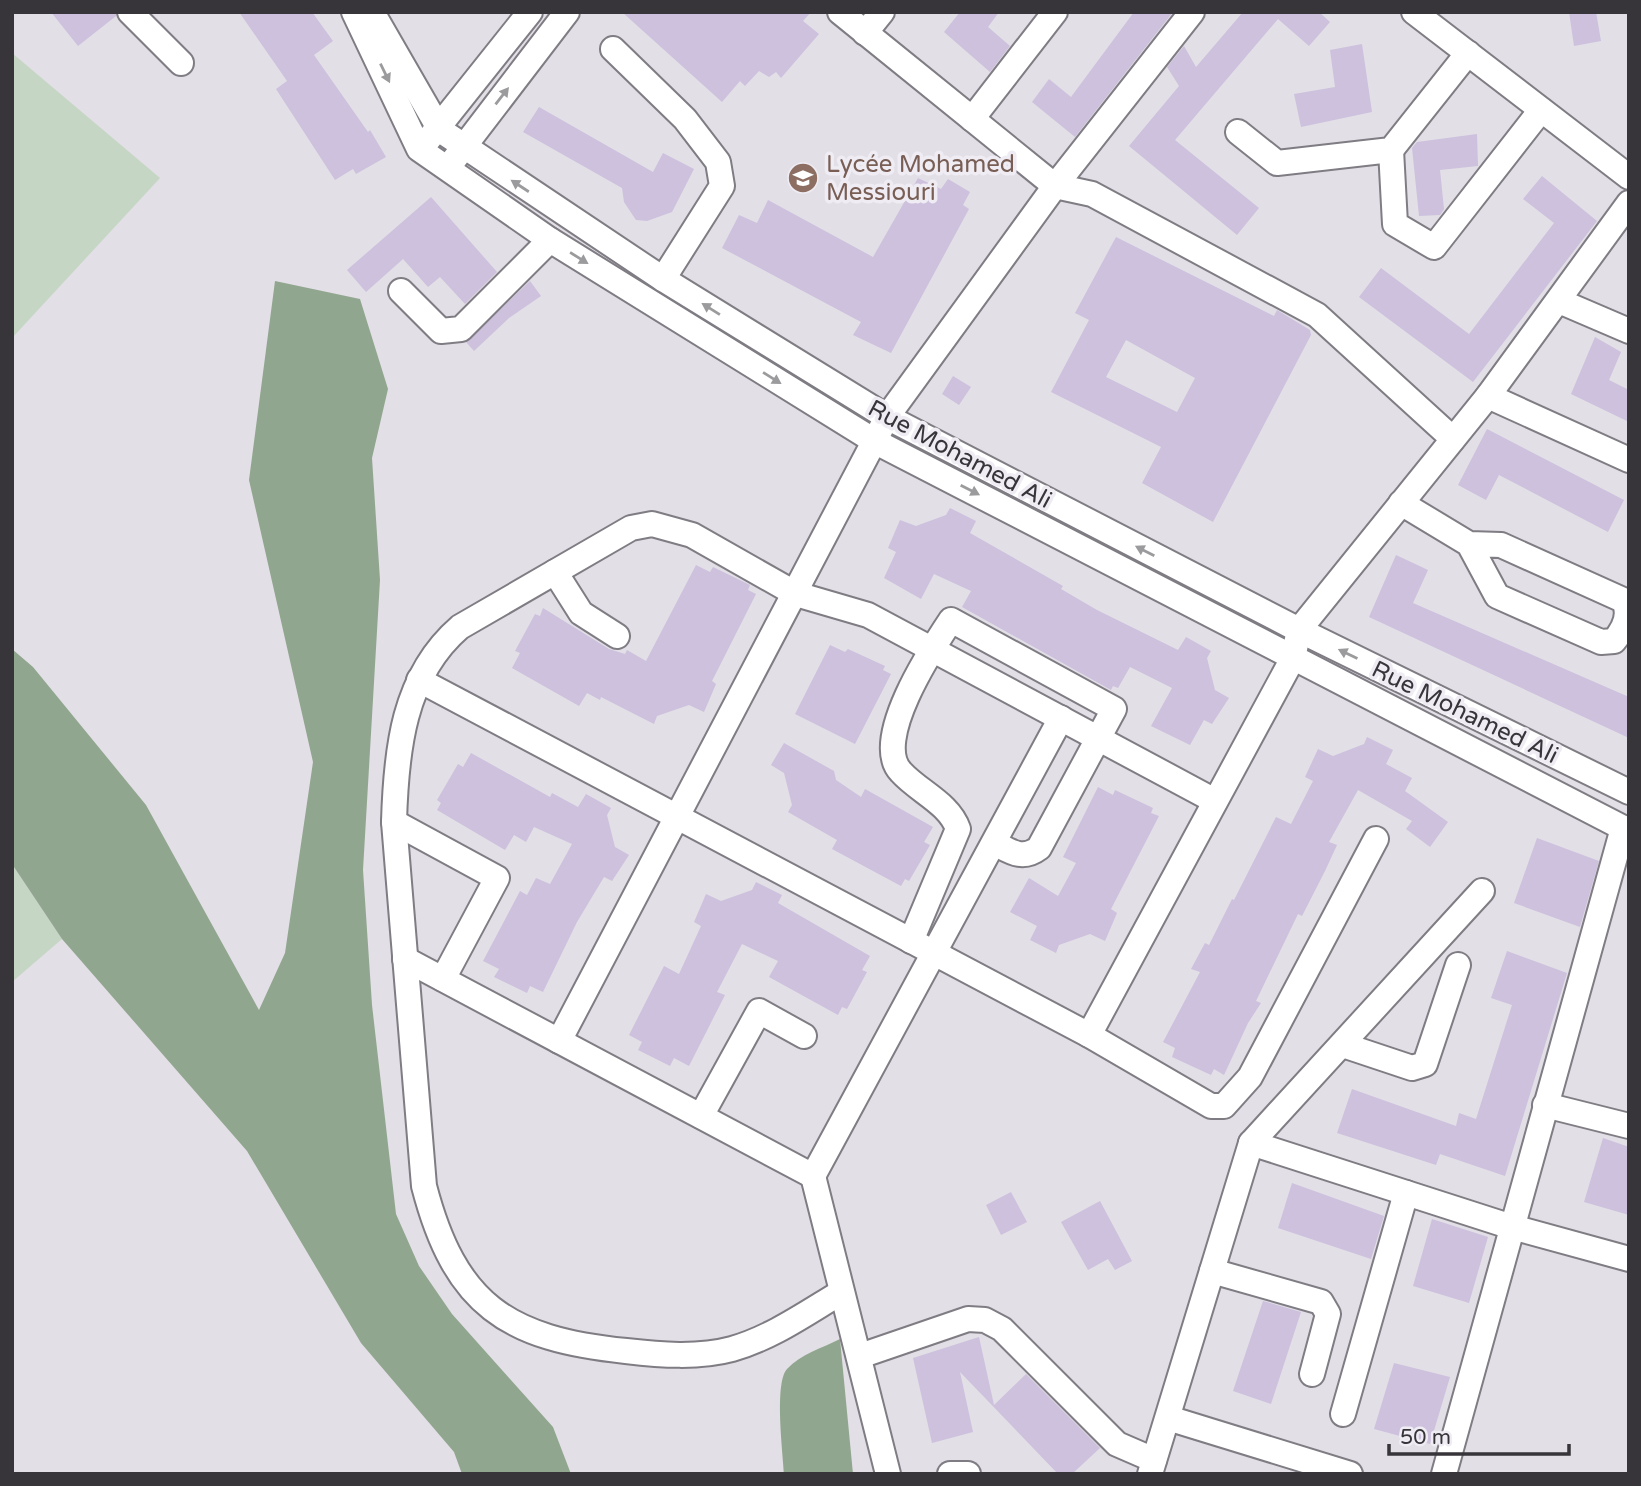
<svg xmlns="http://www.w3.org/2000/svg" width="1641" height="1486" viewBox="0 0 1641 1486" font-family="'Varela Round',sans-serif">
<style>
.green{fill:#c6d6c4}
.forest{fill:#91a68f}
.building{fill:#cdc1de;fill-rule:evenodd}
.lines{fill:none;stroke-linecap:round;stroke-linejoin:round}
.minor-casing{stroke:#7f7c83;stroke-width:28}
.minor{stroke:#fff;stroke-width:24}
.oneway{fill:#9b9a9c}
.labels{text-anchor:middle;stroke-width:7;stroke-linejoin:round;paint-order:stroke}
.education-label{font-size:24px;fill:#785e54;stroke:#efecf4;text-anchor:start}
.street-label{font-size:24px;fill:#373539;stroke:#efecf4}
</style>
<rect width="100%" height="100%" fill="#e2dfe6"/>
<g class="green">
<path d="M12,53l148,125 -148,160z"/>
<path d="M12,864l50,75 -50,43z"/>
</g>
<g class="forest">
<path d="M275,281l85,18 28,90 -16,69 8,122 -17,290 9,135 24,209 23,52 33,48 101,113 18,47h-109l-8,-22 -93,-109 -114,-192 -185,-212 -50,-75v-215l21,18 113,138 113,205 26,-57 28,-191 -64,-282z"/>
<path d="M840,1339l13,135h-69c-1,-21 -10,-91 3,-105 14,-15 35,-21 53,-30z"/>
</g>
<g class="building">
<path d="M51,12h65v4l-38,30z"/>
<path d="M239,12h73l21,29 -19,14 54,77 2,-2 16,27 -30,17 -3,-5 -18,11 -59,-91 11,-8z"/>
<path d="M622,12h189l-8,9 16,13 -38,44 -5,-6 -7,5 -10,-6 -14,15 -5,-5 -18,21z"/>
<path d="M960,12h39l-11,15 22,19 -20,26 -46,-40z"/>
<path d="M1134,12h39l-98,125 -43,-35 17,-23 22,18z"/>
<path d="M1243,12h76l11,10 -21,24 -31,-27 -103,121 84,68 -22,27 -108,-89 50,-60 -12,-19 17,-21 12,21z"/>
<path d="M1569,12h27l5,29 -27,5z"/>
<path d="M1362,44l10,68 -71,15 -7,-33 41,-7 -5,-37z"/>
<path d="M539,107l114,65 10,-19 31,16 -22,43 -25,9 -11,-1 -12,-18 -2,-14 -99,-56z"/>
<path d="M1477,134l1,32 -38,4 4,39 -4,6 -21,1 -7,-68 5,-6z"/>
<path d="M1542,176l55,45 -124,161 -114,-85 22,-29 88,66 85,-111 -31,-24z"/>
<path d="M918,178l23,11 7,-10 22,13 -7,13 6,4 -78,144 -38,-18 8,-13 -139,-74 17,-33 18,8 11,-23 105,57z"/>
<path d="M431,197l66,75 -32,32 -25,-27 -12,10 -25,-28 -37,33 -19,-22z"/>
<path d="M1116,237l158,79 3,-6 33,20 1,5 -98,187 -71,-39 19,-36 -110,-55 38,-72 -14,-7zM1126,340l69,38 -18,34 -71,-35z"/>
<path d="M530,281l11,15 -32,22 -35,33 -8,-9z"/>
<path d="M1595,337l26,15 -12,28 20,10v32l-58,-28z"/>
<path d="M953,376l18,11 -12,18 -17,-11z"/>
<path d="M1487,429l137,71 -16,32 -109,-57 -13,25 -28,-15z"/>
<path d="M950,508l26,13 -6,12 93,53 -2,3 36,21 81,40 8,-13 25,14 -4,7 8,32 14,8 -17,26 -8,-4 -14,25 -39,-19 21,-38 -42,-21 -12,21 -5,-2 -2,4 -149,-83 9,-16 -37,-17 -13,25 -37,-21 12,-26 -8,-4 12,-28 16,6 30,-11z"/>
<path d="M1396,555l32,15 -15,33 216,94v41l-260,-121z"/>
<path d="M696,565l14,7 3,-5 37,18 -2,5 8,4 -44,87 4,3 -12,28 -15,-7 -32,11 -3,8 -53,-27 -1,3 -13,-7 -8,13 -67,-38 8,-15 -5,-2 20,-37 5,2 3,-8 66,41 16,5 2,-4 19,11z"/>
<path d="M830,645l15,7 3,-3 37,17 -2,4 8,4 -36,70 -60,-30z"/>
<path d="M1367,737l26,13 -7,14 26,14 -7,13 43,31 -18,25 -24,-18 6,-8 -54,-31 -29,52 8,3 -12,26 -23,45 -4,-2 -42,87 5,2 -13,20 -24,52 -10,-6 -3,6 -39,-18 3,-9 -12,-6 37,-70 -9,-3 14,-26 4,2 23,-46 2,1 42,-83 15,7 22,-43 -8,-4 13,-28 15,7 31,-12z"/>
<path d="M784,743l50,28 2,9 25,17 4,-8 68,38 -9,15 6,3 -21,36 -4,-2 -4,7 -69,-37 5,-9 -49,-28 4,-7 -8,-32 -13,-8z"/>
<path d="M471,753l79,44 2,-4 26,14 8,-13 25,14 -4,7 8,32 14,8 -17,26 -8,-4 -27,45 -34,70 -13,-6 -3,7 -33,-16 5,-8 -16,-8 37,-70 7,4 9,-17 14,6 22,-40 -38,-17 -8,15 -12,-7 -9,15 -68,-40 4,-7 -4,-3 21,-36 5,3z"/>
<path d="M1098,787l15,8 2,-5 38,18 -2,5 8,3 -48,93 6,4 -12,28 -15,-7 -31,11 -3,8 -26,-13 7,-14 -27,-14 19,-34 29,18 18,-33 -13,-6z"/>
<path d="M1537,838l62,23 -19,66 -66,-24z"/>
<path d="M756,882l26,13 -4,8 92,53 -8,14 5,2 -20,37 -5,-2 -4,8 -69,-38 9,-16 -36,-17 -25,48 8,3 -36,71 -15,-8 -4,8 -32,-16 4,-8 -13,-7 35,-69 15,8 22,-48 -7,-4 12,-28 15,7 31,-11z"/>
<path d="M1507,951l60,22 -62,203 -65,-22 -4,11 -99,-32 15,-44 104,37 3,-13 17,6 36,-114 -21,-7z"/>
<path d="M1603,1138l26,9v68l-45,-13z"/>
<path d="M1292,1183l92,33 -13,43 -93,-31z"/>
<path d="M1011,1192l16,30 -26,13 -15,-30z"/>
<path d="M1100,1201l32,60 -17,9 -7,-11 -20,11 -27,-48z"/>
<path d="M1432,1219l56,18 -19,66 -56,-17z"/>
<path d="M1263,1301l38,11 -30,92 -38,-13z"/>
<path d="M979,1337l15,68 32,-31 74,74 -28,26h-14l-98,-102 13,60 -41,11 -19,-85z"/>
<path d="M1394,1363l56,14 -20,67 -56,-15z"/>
</g>
<g class="lines">
<g class="minor-casing">
<g id="minor">
<path d="M130,12l51,51"/>
<path d="M354,12l65,137 131,91 326,202 753,389"/>
<path d="M372,12l68,118 223,149 224,138 412,213 330,162"/>
<path d="M840,12l215,174 37,8 225,121 136,124"/>
<path d="M1414,12l215,165"/>
<path d="M865,33l17,-21"/>
<path d="M613,49l72,70 33,43 4,24 -59,93"/>
<path d="M972,119l83,-107"/>
<path d="M1238,132l39,31 114,-13 77,-97"/>
<path d="M428,140l102,-128"/>
<path d="M1391,150l4,74 39,23 107,-137"/>
<path d="M453,161l114,-149"/>
<path d="M401,291l40,40 20,-2 89,-89"/>
<path d="M1559,301l70,30"/>
<path d="M1488,396l141,64"/>
<path d="M1401,503l68,41 32,1 122,55c9,14 1,29 -9,41l-13,1 -104,-46 -28,-52"/>
<path d="M555,572l26,41 36,23"/>
<path d="M419,680l670,355 122,71h13l26,-29 126,-238"/>
<path d="M394,822l103,56 -54,101"/>
<path d="M911,941l47,-112c-9,-26 -39,-37 -57,-57 -30,-31 30,-122 50,-152l163,89 -75,139c-17,13 -29,3 -45,-5"/>
<path d="M405,959l408,217 248,-458"/>
<path d="M1089,1035l204,-377 6,-28 189,-234 141,-193"/>
<path d="M559,1041l328,-624 168,-231 137,-174"/>
<path d="M1343,1045l69,23 13,-4 33,-99"/>
<path d="M1545,1105l84,21"/>
<path d="M701,1116l58,-105 45,25"/>
<path d="M1251,1143l261,84 117,32"/>
<path d="M813,1176l75,298"/>
<path d="M1212,1271l109,31 7,12 -16,60"/>
<path d="M840,1293c-35,21 -69,45 -108,56 -33,9 -72,6 -106,2 -119,-12 -171,-46 -202,-165l-30,-364c2,-71 9,-146 66,-195l171,-99 21,-4 40,11 104,59 72,21 347,186"/>
<path d="M860,1356l108,-37 17,1 17,9 115,115 37,16"/>
<path d="M1343,1414l63,-221"/>
<path d="M1168,1418l182,56"/>
<path d="M950,1474h18"/>
<path d="M1150,1474l101,-331 231,-252"/>
<path d="M1444,1474l179,-646"/>
</g>
</g>
<use href="#minor" class="minor"/>
</g>
<defs><path id="oneway-solid" d="M-6-.8H1V-3.2L6.5 0L1 3.2V.8H-6Z" transform="scale(1.75)"/></defs>
<g class="oneway">
<use href="#oneway-solid" transform="translate(385 73) rotate(64)"/>
<use href="#oneway-solid" transform="translate(502 96) rotate(-52)"/>
<use href="#oneway-solid" transform="translate(520 186) rotate(-147)"/>
<use href="#oneway-solid" transform="translate(579 258) rotate(32)"/>
<use href="#oneway-solid" transform="translate(711 309) rotate(-148)"/>
<use href="#oneway-solid" transform="translate(772 378) rotate(32)"/>
<use href="#oneway-solid" transform="translate(970 490) rotate(27)"/>
<use href="#oneway-solid" transform="translate(1145 551) rotate(-153)"/>
<use href="#oneway-solid" transform="translate(1348 654) rotate(-154)"/>
</g>
<defs>
<g id="school-disc" transform="scale(1.575)"><circle r="9.5" fill="#8d6e63" stroke="#efecf4"/><path d="M0-5L7-2L0 1L-7-2ZM-4 1L0 2.5L4 1V4Q0 6-4 4Z" fill="#fff"/></g>
</defs>
<g fill-rule="evenodd">
<use href="#school-disc" x="803" y="178"/>
</g>
<g class="labels">
<g class="education-label">
<text x="826" y="172">Lycée Mohamed<tspan x="826" dy="28">Messiouri</tspan></text>
</g>
<g class="street-label">
<text transform="translate(960 454) rotate(28)" y="8">Rue Mohamed Ali</text>
<text transform="translate(1465 712) rotate(26)" y="8">Rue Mohamed Ali</text>
</g>
</g>
<rect width="1641" height="1486" fill="none" stroke="#373539" stroke-width="28"/>
<path d="M1389 1444v10h180v-10" fill="none" stroke="#373539" stroke-width="3.5"/>
<text x="1400" y="1444" font-size="21" fill="#373539" stroke="#efecf4" stroke-width="5" paint-order="stroke">50 m</text>
</svg>
